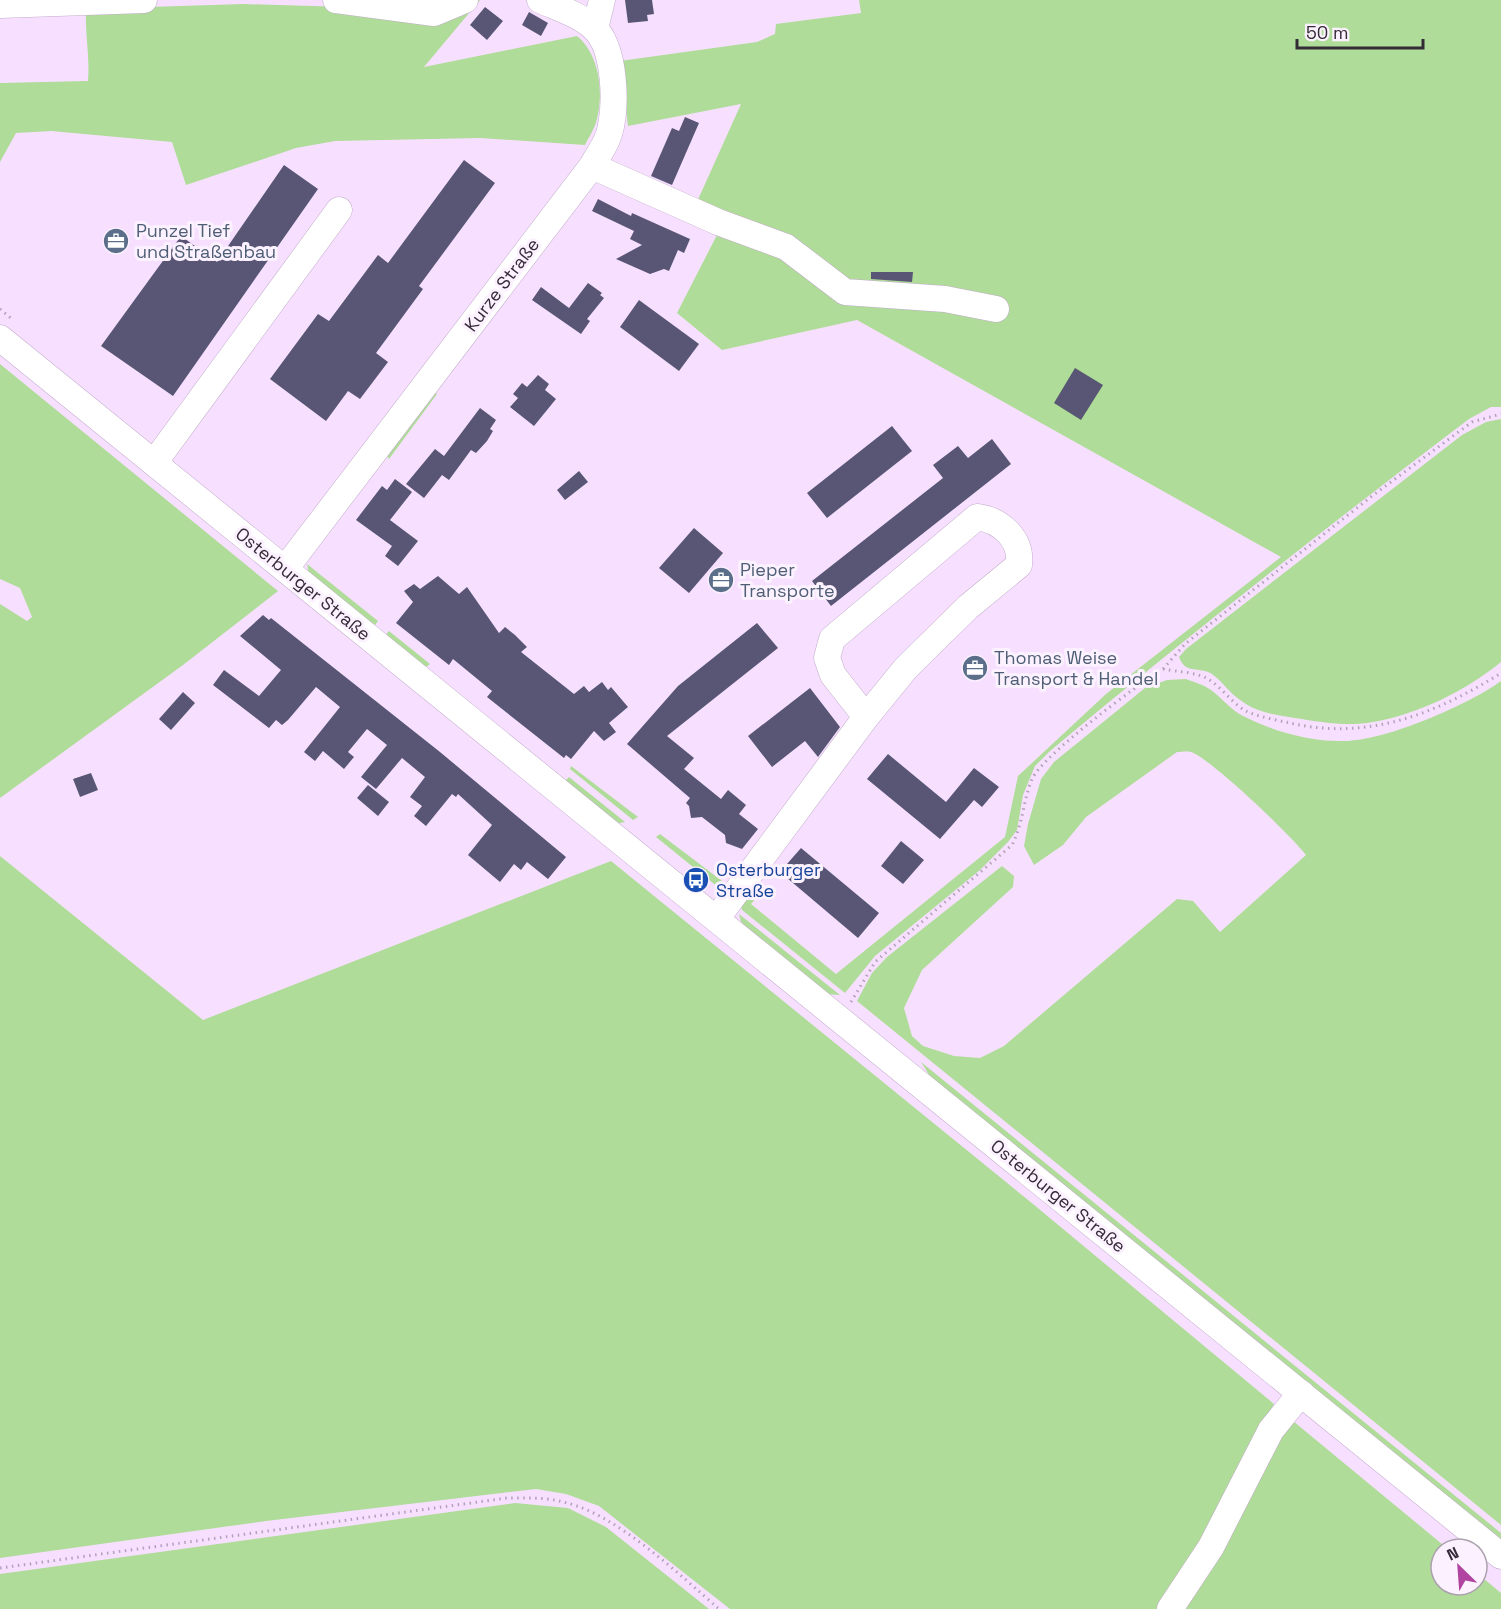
<svg xmlns="http://www.w3.org/2000/svg" width="1501" height="1609" viewBox="0 0 1501 1609" font-family="'Space Grotesk',sans-serif">
<style>
.green{fill:#afdc98}
.building{fill:#585674}
.lines{fill:none;stroke-linecap:round;stroke-linejoin:round}
.minor-casing{stroke:#c3acca;stroke-width:27}
.path{stroke:#b3a1b9;stroke-width:3;stroke-dasharray:1.5 4.5;stroke-linecap:butt}
.minor{stroke:#fff;stroke-width:26}
.labels{text-anchor:middle;stroke-width:6;stroke-linejoin:round;paint-order:stroke}
.service-label{font-size:18px;fill:#4e5e75;stroke:#fcf2ff;text-anchor:start}
.street-label{font-size:18px;fill:#332b36;stroke:#fcf2ff}
.transit-label{font-size:18px;fill:#164399;stroke:#fcf2ff;text-anchor:start}
</style>
<rect width="100%" height="100%" fill="#f7e0ff"/>
<g class="green">
<path d="M480,0l-56,67 153,-31c22,18 27,55 20,83 -2,9 -8,18 -12,26l-105,-7 -145,3 -39,7 -110,37 -14,-43 -121,-11 -35,2 -16,29v-79l88,-2c2,-24 -3,-46 -2,-72l157,-5 103,3z"/>
<path d="M859,0h642v407h-10l-22,12c-142,108 -283,218 -419,332l-15,15 -12,29 -6,35 -9,12 -28,28 -105,86 -30,37 -103,-83 -1,-4 8,-9 7,1 -5,6 85,70 169,-137 13,-61 88,-82 175,-137 -424,-237 -135,30 -45,-37 41,-80 -22,-29 45,-100 -113,22 -8,-65 137,-19 18,-8 1,-10 85,-11z"/>
<path d="M0,364l278,227 -95,74 -183,133v-194l27,17 5,-4 -12,-29 -20,-9z"/>
<path d="M434,392l3,2 -48,65 -5,-8z"/>
<path d="M1501,419v243c-34,28 -84,53 -128,60 -25,5 -53,0 -78,-4 -18,-3 -37,-5 -52,-16 -12,-7 -20,-20 -31,-28 -12,-8 -27,1 -33,-17l7,-8 276,-214 24,-13z"/>
<path d="M307,564l71,57 -6,8 -63,-54z"/>
<path d="M389,631l41,33 -8,6 -39,-32z"/>
<path d="M1186,679c8,3 18,6 25,11 11,8 20,20 32,26 29,15 68,26 101,25 41,0 124,-36 157,-60v844l-644,-524 15,-28 15,-16 115,-91 12,10 -1,11 -91,83 -18,38 8,28 11,10 31,10 26,2 24,-12 173,-147 16,2 27,31 86,-77c-12,-17 -97,-98 -115,-103 -4,-1 -10,0 -14,0l-91,65 -23,28 -29,20 -10,-19 4,-22 13,-45 13,-17 91,-74 22,-8z"/>
<path d="M571,766l67,51 -5,3 -63,-51z"/>
<path d="M569,777l56,45 -10,2 -52,-41z"/>
<path d="M660,834l70,53 -6,5 -68,-55z"/>
<path d="M0,856l203,164 408,-159 422,343 241,200 -91,173 -25,32h-428l-131,-103 -33,-12 -30,-5 -270,32 -266,37z"/>
<path d="M739,914l101,81 -14,-1 -84,-69z"/>
<path d="M921,1062l580,471v10l-568,-462z"/>
<path d="M1293,1421l155,128h-7v36h36v-12l24,20v16h-319l91,-169z"/>
<path d="M515,1503l53,5 38,19 103,82h-709v-35z"/>
</g>
<g class="building">
<path d="M625,0h27l2,14 -7,1 1,6 -20,2z"/>
<path d="M485,7l18,14 -16,19 -17,-15z"/>
<path d="M529,12l19,11 -7,13 -19,-11z"/>
<path d="M685,117l14,6 -27,62 -21,-9 21,-48 7,3z"/>
<path d="M464,160l31,23 -76,103 4,3 -47,64 12,9 -28,37 -12,-8 -22,30 -56,-42 48,-65 11,7 49,-66 10,8z"/>
<path d="M284,165l34,24 -145,207 -72,-50 80,-110 36,26z"/>
<path d="M598,199l33,17 1,-3 58,26 -6,14 -6,-3 -9,21 -5,-2 -14,5 -34,-15 26,-14 -12,-6 4,-8 -42,-20z"/>
<path d="M871,272h42l-1,10 -41,-3z"/>
<path d="M588,283l14,10 -2,2 4,3 -17,21 3,2 -9,13 -49,-34 9,-13 28,21z"/>
<path d="M639,300l60,44 -20,27 -59,-44z"/>
<path d="M1075,368l28,17 -22,35 -27,-17z"/>
<path d="M538,375l11,9 -4,6 11,9 -22,27 -24,-19 8,-9 -5,-4 9,-11 5,4z"/>
<path d="M480,408l16,12 -6,9 3,2 -6,10 -11,12 -5,-3 -22,30 -7,-5 -18,23 -18,-14 29,-35 9,7z"/>
<path d="M892,426l20,25 -85,67 -20,-25z"/>
<path d="M992,439l19,25 -180,142 -19,-25 131,-103 -10,-13 25,-19 10,12z"/>
<path d="M579,471l9,11 -23,18 -8,-10z"/>
<path d="M395,479l17,13 -22,28 28,21 -20,25 -13,-10 7,-10 -36,-26 26,-34 5,4z"/>
<path d="M694,528l29,25 -34,40 -30,-25z"/>
<path d="M438,576l21,18 8,-7 32,46 6,-6 10,8 12,12 -6,5 53,42 10,-8 5,6 13,-10 6,8 3,-3 17,20 -19,16 7,9 -12,9 -10,-10 -23,28 -5,-4 -2,3 -77,-61 5,-6 -39,-32 -4,6 -53,-42 17,-21 -9,-11 10,-7 6,5z"/>
<path d="M263,615l6,5 2,-2 169,134 126,105 -18,22 -21,-17 -6,8 -7,-6 -14,18 -32,-27 24,-30 -34,-31 -2,3 -4,-3 -26,32 -12,-10 8,-10 -12,-9 15,-20 -23,-19 -26,31 -15,-12 26,-32 -20,-16 -19,23 6,5 -10,12 -21,-18 -8,10 -11,-9 36,-45 -24,-20 -28,33 -6,5 -6,-5 -7,8 -56,-43 11,-15 35,26 22,-26 -41,-34z"/>
<path d="M757,623l21,25 -111,88 27,22 -10,11 37,30 7,-9 18,15 -7,9 19,15 -16,20 -16,-6 -1,-8 -23,-18 -11,1 -2,-12 -3,-3 4,-5 -63,-54 51,-58z"/>
<path d="M810,688l30,39 -22,30 -13,-16 -33,26 -24,-31z"/>
<path d="M183,692l12,11 -24,27 -12,-11z"/>
<path d="M888,754l58,48 28,-34 25,19 -17,20 -8,-7 -34,39 -73,-60z"/>
<path d="M91,773l7,17 -18,7 -7,-18z"/>
<path d="M368,785l21,17 -11,14 -21,-18z"/>
<path d="M901,841l23,19 -21,24 -22,-18z"/>
<path d="M801,848l78,65 -21,25 -78,-66z"/>
</g>
<g class="lines">
<g class="minor-casing">
<g id="minor">
<path d="M336,0l98,13 31,-13"/>
<path d="M0,5l144,-5"/>
<path d="M595,29l7,-29"/>
<path d="M592,166l126,56 68,25 59,45 100,7 51,10"/>
<path d="M0,338l1501,1218"/>
<path d="M154,463l185,-253"/>
<path d="M285,569l307,-403c5,-10 14,-21 17,-32 8,-27 7,-87 -16,-107 -15,-13 -35,-19 -53,-27"/>
<path d="M717,918l149,-201 40,-49 62,-61 51,-42c3,-26 -18,-45 -42,-48l-145,122 -5,19 6,17 33,42"/>
<path d="M1170,1609l41,-62 60,-117 30,-37"/>
</g>
</g>
<g class="path">
<path d="M0,309l12,10"/>
<path d="M1163,669l22,-25 187,-148 100,-74 29,-8"/>
<path d="M851,1002l24,-40 137,-117c11,-21 11,-44 20,-66 11,-24 105,-94 131,-110 14,3 37,3 48,12 12,8 22,23 35,30 13,6 30,9 44,12 77,18 146,-9 211,-50"/>
<path d="M0,1568l507,-70c20,0 40,-1 60,5 50,12 113,72 152,106"/>
</g>
<use href="#minor" class="minor"/>
</g>
<defs>
<g id="office-disc" transform="scale(1.35)"><circle r="9.5" fill="#5c6f8a" stroke="#fcf2ff"/><path d="M-6-3h4V-5.5h4V-3h4V5H-6ZM-1-4.5V-3h2v-1.5ZM-6 0V1H6V0Z" fill="#fff"/></g>
<g id="bus-disc" transform="scale(1.35)"><circle r="9.5" fill="#1a4fb4" stroke="#fcf2ff"/><path d="M-5-6H5V4H4V6H2V4H-2V6H-4V4H-5ZM-3.5-4V0h7V-4ZM-3.5 1.2v1.5H-2V1.2ZM2 1.2v1.5H3.5V1.2Z" fill="#fff"/></g>
</defs>
<g fill-rule="evenodd">
<use href="#office-disc" x="116" y="241"/>
<use href="#office-disc" x="721" y="580"/>
<use href="#office-disc" x="975" y="668"/>
<use href="#bus-disc" x="696" y="880"/>
</g>
<g class="labels">
<g class="service-label">
<text x="136" y="237">Punzel Tief<tspan x="136" dy="21">und Straßenbau</tspan></text>
<text x="740" y="576">Pieper<tspan x="740" dy="21">Transporte</tspan></text>
<text x="994" y="664">Thomas Weise<tspan x="994" dy="21">Transport &amp; Handel</tspan></text>
</g>
<g class="street-label">
<text transform="translate(502 285) rotate(-53)" y="6">Kurze Straße</text>
<text transform="translate(303 584) rotate(39)" y="6">Osterburger Straße</text>
<text transform="translate(1058 1196) rotate(39)" y="6">Osterburger Straße</text>
</g>
<g class="transit-label">
<text x="716" y="876">Osterburger<tspan x="716" dy="21">Straße</tspan></text>
</g>
</g>
<g transform="translate(1459 1567) rotate(335)"><circle r="28" fill="#fcf2ff" stroke="#aca2af" stroke-width="1.5"/>
<path d="M0-4.5L10 22L0 15L-10 22Z" fill="#b143a1"/>
<text y="-9" font-size="16" font-weight="bold" text-anchor="middle" fill="#332b36">N</text>
</g>
<path d="M1297 39v9h126v-9" fill="none" stroke="#332b36" stroke-width="3"/>
<text x="1306" y="39" font-size="18" fill="#332b36" stroke="#fcf2ff" stroke-width="4.5" paint-order="stroke">50 m</text>
</svg>
